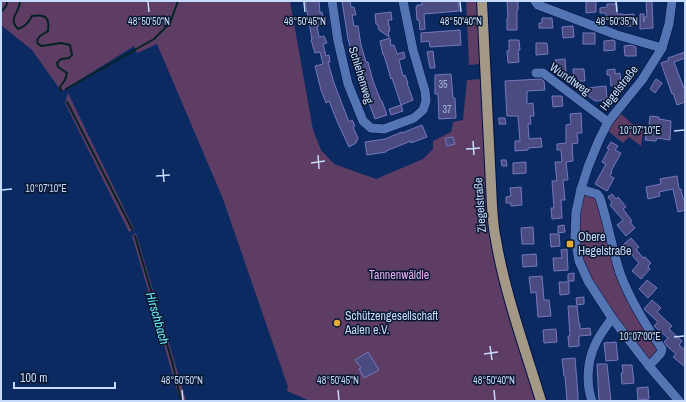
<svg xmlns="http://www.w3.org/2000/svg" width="686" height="402" viewBox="0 0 686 402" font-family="'Archivo Narrow',sans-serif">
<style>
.green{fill:#5d3d63}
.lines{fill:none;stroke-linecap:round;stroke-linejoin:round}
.stream{stroke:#042224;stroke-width:2}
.building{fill:#4a4b81;stroke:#7678be}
.minor-casing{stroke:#000f45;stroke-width:10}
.major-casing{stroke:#000f45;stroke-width:12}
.minor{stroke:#5375b4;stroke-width:9}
.major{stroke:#a49986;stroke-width:10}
.ticks{fill:none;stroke:#c7dbfe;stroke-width:1.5}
.poi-dot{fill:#e6ad36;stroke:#08162e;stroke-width:1.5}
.labels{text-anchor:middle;stroke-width:3;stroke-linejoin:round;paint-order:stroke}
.number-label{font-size:10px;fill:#a8b7df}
.street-label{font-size:12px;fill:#c7dbfe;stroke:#08162e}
.poi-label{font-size:12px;fill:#c7dbfe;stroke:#08162e;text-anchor:start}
.park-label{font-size:12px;fill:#ebaef6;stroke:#08162e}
.water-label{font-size:13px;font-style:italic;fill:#68eef7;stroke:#08162e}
.ticks-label{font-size:10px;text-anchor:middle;fill:#c7dbfe;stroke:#08162e;stroke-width:3;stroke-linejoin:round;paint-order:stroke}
</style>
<rect width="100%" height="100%" fill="#0c2a62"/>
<g class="green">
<path d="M1,1h289l23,129 8,20 13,14 42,15 47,-20 10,-10v-8l18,-9 2,-10 10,-2 4,-40 14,-1 19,196 36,126h-226l-23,-10 1,-4 -65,-188 -66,-155 -20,9 -3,-7 -72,45 -3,-3 -27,-38 -31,-25z"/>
<path d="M466,1h13l3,63 -13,1z"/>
<path d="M68,93l66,136 -5,3 -64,-129z"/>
<path d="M619,112l13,12 12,1 -3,21 -12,-9 -6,6 -16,-13z"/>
<path d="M581,189l16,5 24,80 41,75 -13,17 -61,-85 -13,-43z"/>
<path d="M136,233l50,167 -6,1 -23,-81 -25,-84z"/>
</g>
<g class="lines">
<g class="stream">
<path d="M20,1c0,12 -13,17 -2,28 7,-2 11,-7 14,-13 13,-2 18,1 16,15l-8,5 -3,4 1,4 4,2 19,-3 9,2 2,10 -3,3 -8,1 -4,4 1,4 9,6 -2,7 -5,7 1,4"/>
<path d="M1,12l5,-6 2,-5"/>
<path d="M66,89l88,-50 16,-16 8,-22"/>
<path d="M67,102l65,127"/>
<path d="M135,236l37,125 9,40"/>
</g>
</g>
<g class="building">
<path d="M305,1h14l1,12 2,-1 2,13 -7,1 2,11 5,-1 3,7 -4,1 3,12 3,-1 1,7h-2l6,21 15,39 3,-2 3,6 -2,1 5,11 -2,5 -7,4 -12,-26 -8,-20 -3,2 -5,-13 -6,-24 8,-2 -3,-12 -5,1 -4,-13 1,-1z"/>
<path d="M342,1h8l1,6h3l2,8h-4l2,11h4l3,19 5,17h2l5,19 8,20h1l5,14 -12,4 -8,-21 -2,1 -12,-40 -5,-20z"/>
<path d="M422,1h36l1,10 -35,3 1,15 -5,1 -1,-10h-2l-1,-13h1v-2h5z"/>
<path d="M507,1h11v9h-1v20h-10v-12h1z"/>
<path d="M586,1h10v11l-10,1z"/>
<path d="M646,1h6l1,27 -13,1v-15h4v8v-5h3z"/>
<path d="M607,4h10v10h6v1l11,-1v12h-9v-1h-11v-5h-8v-7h-6v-5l7,-1z"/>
<path d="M391,12l1,8h-4l2,11h-2l1,6 -10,-7 -1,-5 -2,-1 -1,-10z"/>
<path d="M542,18h10l1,10h-14v-5h3z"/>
<path d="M573,26l1,11 -11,1 -1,-11z"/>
<path d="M460,30l1,15 -31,2 -1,-6 -8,1v-9z"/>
<rect x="583" y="33" width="12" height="11"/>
<path d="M390,38l1,8 3,-1 3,9 7,-2 1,6 -6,2 4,16 2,-1 3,8h-1l6,17 -12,5 -9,-27 -1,1 -7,-24h-1l-3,-14z"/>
<path d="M509,40h10l1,10h-2l1,12 -11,1 -1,-12h2z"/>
<path d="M613,40l2,1v9l-11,1v-10z"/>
<path d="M536,43h11l1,11 -12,1z"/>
<path d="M631,45l5,2v9h-11l-1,-10z"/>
<path d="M433,51l2,17h-5l-3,-16z"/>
<path d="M685,52v6l-11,4 11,29v11l-8,3 -4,-12 -1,1 -11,-31 8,-3 -1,-2z"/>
<path d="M565,59l1,13h-10l-1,-12z"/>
<path d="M573,69h11l1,12h-11z"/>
<path d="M615,69v5l5,-1 1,13h-10l-1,-11h-3v-5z"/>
<path d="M451,74l2,24h2l1,20 -17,1 -1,-25h-3v-19z"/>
<path d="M541,79l3,2 1,9 -18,1v13l6,-1 1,13h-4l1,8h-3l1,15 12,-1 1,9 -14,1v2l-13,1v-10h5l-2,-25h-11l-2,-35z"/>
<path d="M656,79l6,4 -7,10 -5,-4z"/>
<path d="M606,86l1,14 -12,1 -12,-9 4,-4z"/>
<path d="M552,96h10l1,10 -10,1z"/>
<path d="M401,105l2,6 -12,4 -2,-6z"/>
<path d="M581,113l1,20h-5l1,10 -6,1 1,17 -7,1 2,18h-5l2,20h-4l1,18 -10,1 -1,-11h3l-2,-27h5l-2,-19h7l-1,-12h-4v-6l9,-1v-18l5,-1 -1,-10z"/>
<path d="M650,116l9,1v2l12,2 -1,19 -13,-2 -1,3 -11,-1 1,-5h2z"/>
<path d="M499,118h6l1,6h-7z"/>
<path d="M422,125l5,12 -16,6v-2l-25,10v1l-19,3 -2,-13 20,-3 17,-7v1z"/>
<path d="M453,137l2,7 -8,2 -2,-8z"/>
<path d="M611,142l7,4 -3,4 6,3 -10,18 1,1 -2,4 4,2 -7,13 -12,-7 11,-20 -4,-2 7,-13 -2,-1z"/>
<path d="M501,160h5l1,6h-5z"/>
<path d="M526,162v11l-13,1v-11z"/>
<path d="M677,176l2,13h2l2,10h2v11l-7,2 -5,-23 -14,3 1,4 -12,3 -2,-12 15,-3 -1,-5z"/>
<path d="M521,187l1,18 -11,1v-3h-5v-6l5,-1 -1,-8z"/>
<path d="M612,194l4,5 2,-2 8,10 -3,2 9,12 -2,1 5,6 -9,8 -9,-11 6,-5 -13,-15 2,-3 -4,-5z"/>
<path d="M564,225l1,7 -7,1v-7z"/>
<path d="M533,227l1,17h-12l-1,-16z"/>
<path d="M550,234h9l1,12 -9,1z"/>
<path d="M631,238l8,9 -3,2 7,9 2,-1 6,6 -3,3 2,3 -9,10 -9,-8 7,-8 -16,-18z"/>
<path d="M567,249l1,21 -14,1 -1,-13h9l-1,-8z"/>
<path d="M536,254l1,12 -14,1 -1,-12z"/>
<path d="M574,273v8h-6v-7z"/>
<path d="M542,276l2,24h5l2,16 -13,1 -2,-25 -5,1 -2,-16z"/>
<path d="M647,280l10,8 -9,10 -9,-9z"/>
<path d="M559,282h10v12l-9,1z"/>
<path d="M584,297v7l-7,1 -1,-7z"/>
<path d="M652,300l9,8 -4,4 15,14 -3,3 13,12 -3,4 6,5v17l-12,-10 3,-3 -9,-8 -3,-4 4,-4 -14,-12 4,-4 -14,-13z"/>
<path d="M568,306h9l2,18h1v5l10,-1 1,7 -12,1v10l-10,1 -1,-11h2z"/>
<path d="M556,329l1,13 -13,1 -1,-13z"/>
<path d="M616,342l2,18 -12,1 -2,-18z"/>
<path d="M368,352l11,18 -15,8 -5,-9 2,-1 -6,-8z"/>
<path d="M575,358l3,37v6h-11l-2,-25h-1l-2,-17z"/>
<path d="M597,364h10l4,37h-12z"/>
<path d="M622,365h10l2,18 -12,1 -1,-11h2z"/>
<path d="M648,387l1,12 -11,1 -1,-12z"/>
</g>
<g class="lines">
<g class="minor-casing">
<g id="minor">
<path d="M332,1l6,40 10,43 15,37 8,7 13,1 30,-11 9,-8 3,-9 -1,-10 -12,-41 -10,-49"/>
<path d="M535,1l3,4 79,30 45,13"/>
<path d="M672,1l-3,23 -7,24 -20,32 -34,42 -9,18 -11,27 -7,22 -5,23 -1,26 4,23 9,20 24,37 37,48 30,35"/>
<path d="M536,73h7l65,49"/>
<path d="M581,189l16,5 3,4c8,25 12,50 20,75 10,27 26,52 42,76l-1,4 -12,13"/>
<path d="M592,401c-6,-17 -5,-39 3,-56 4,-10 11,-18 17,-27"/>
</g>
</g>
<g class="major-casing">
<path id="major" d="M482,1l9,184c1,18 1,37 5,55 9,54 29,108 45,161"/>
</g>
<use href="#minor" class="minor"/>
<use href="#major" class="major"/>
</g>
<path class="ticks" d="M148,2l1,10M304,2l1,10M460,2l1,10M616,2l1,10M674,131l10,-1M473,141l1,14M466,149l14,-1M318,155l1,14M311,163l14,-2M163,169l1,13M156,176l14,-1M2,190l10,-1M674,337l10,-1M490,346l2,14M484,354l14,-2M182,390l1,10M338,390l1,10M494,390l1,10"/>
<g class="poi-dot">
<rect x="566" y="240" width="8" height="8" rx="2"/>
<circle cx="337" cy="323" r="4"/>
</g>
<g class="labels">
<g class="number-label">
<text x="443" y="88">35</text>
<text x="447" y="113">37</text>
</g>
<g class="street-label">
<text transform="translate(361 75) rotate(73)" y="4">Schlehenweg</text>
<text transform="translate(570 79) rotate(35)" y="4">Wundtweg</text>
<text transform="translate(619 88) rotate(-52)" y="4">Hegelstraße</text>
<text transform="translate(480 205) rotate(-94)" y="4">Ziegelstraße</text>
</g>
<g class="poi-label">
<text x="578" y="241">Obere<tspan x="578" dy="14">Hegelstraße</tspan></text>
<text x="345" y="320">Schützengesellschaft<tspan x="345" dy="14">Aalen e.V.</tspan></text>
</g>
<g class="park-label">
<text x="399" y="279">Tannenwäldle</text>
</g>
<g class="water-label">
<text transform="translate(158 318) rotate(74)" y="5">Hirschbach</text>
</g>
</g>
<g class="ticks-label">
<text x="149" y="25">48°50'50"N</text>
<text x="305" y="25">48°50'45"N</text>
<text x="461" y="25">48°50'40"N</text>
<text x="617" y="25">48°50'35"N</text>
<text x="640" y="134">10°07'10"E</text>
<text x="46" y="192">10°07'10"E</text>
<text x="640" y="340">10°07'00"E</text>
<text x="182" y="384">48°50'50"N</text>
<text x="338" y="384">48°50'45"N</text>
<text x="494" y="384">48°50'40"N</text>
</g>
<rect width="686" height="402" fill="none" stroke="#c7dbfe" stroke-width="4"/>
<path d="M14 382v6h101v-6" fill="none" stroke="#c7dbfe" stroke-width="2"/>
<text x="20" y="382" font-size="12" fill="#c7dbfe" stroke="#08162e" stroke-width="3" paint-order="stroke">100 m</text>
</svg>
